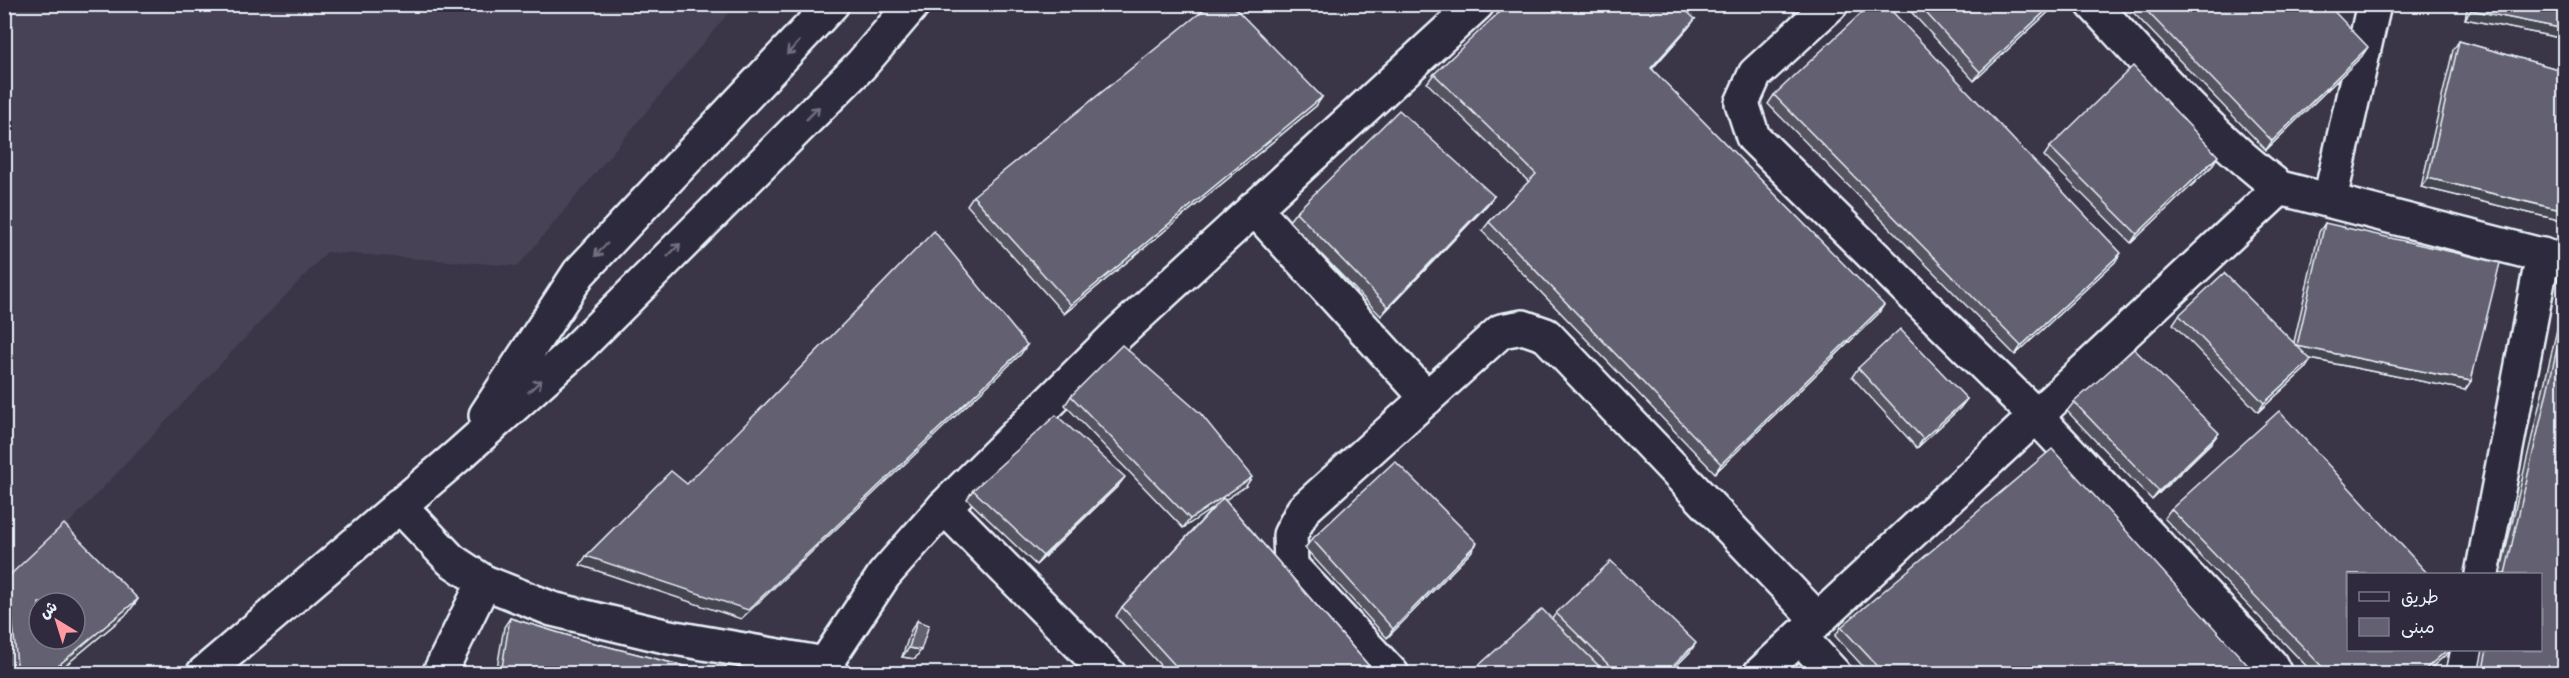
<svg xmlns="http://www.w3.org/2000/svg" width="2569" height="678" viewBox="0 0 2569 678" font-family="'Shantell Sans','Playpen Sans Arabic',sans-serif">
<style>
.built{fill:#464354}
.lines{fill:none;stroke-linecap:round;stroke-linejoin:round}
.minor-casing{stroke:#e8f1f8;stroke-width:38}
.highway-casing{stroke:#e8f1f8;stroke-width:38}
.minor{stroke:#2f2a3d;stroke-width:33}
.highway{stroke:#2f2a3d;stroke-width:33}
.wall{fill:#555361;stroke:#e8f1f8;stroke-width:1.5}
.shaded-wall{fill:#45444f;stroke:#e8f1f8;stroke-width:1.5}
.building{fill:#636171;stroke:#e8f1f8;stroke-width:1.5;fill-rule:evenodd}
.oneway{stroke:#70707e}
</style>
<rect width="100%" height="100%" fill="#3a3648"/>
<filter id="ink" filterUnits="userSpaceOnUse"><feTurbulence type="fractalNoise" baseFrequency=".0167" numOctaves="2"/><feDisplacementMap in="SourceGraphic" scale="12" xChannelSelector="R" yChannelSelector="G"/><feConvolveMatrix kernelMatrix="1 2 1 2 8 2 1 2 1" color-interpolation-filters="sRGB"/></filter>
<g filter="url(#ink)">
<path class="built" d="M5,5h730l-217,261 -191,-14 -273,287 -49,46z"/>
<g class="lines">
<g class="minor-casing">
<g id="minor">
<path d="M1831,4l-76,70 -13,29 11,34 283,279 234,248 5,10"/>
<path d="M2093,4c60,65 117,131 187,184l284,73"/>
<path d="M2330,199l44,-195"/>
<path d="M1254,208l173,190"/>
<path d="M399,505l52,55 33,22 68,27 117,28 156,27"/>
<path d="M944,507l165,167"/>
<path d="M2482,574l61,-319"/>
<path d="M1800,637l34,37"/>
<path d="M439,674l45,-92"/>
<path d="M832,674l-7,-10 59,-89 60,-68 175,-174 358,-329"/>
<path d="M1392,674l-101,-108 -1,-31 13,-25 198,-179 22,-4 23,8 272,285"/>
<path d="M1760,674l520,-486"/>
<path d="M2463,674l5,-24"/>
</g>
</g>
<g class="highway-casing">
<g id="highway">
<path d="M486,415l93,-142 253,-269"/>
<path d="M203,674l257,-220 116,-104 285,-285 52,-61"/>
</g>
</g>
<use href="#minor" class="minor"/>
<use href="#highway" class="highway"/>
</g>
<g class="wall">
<path d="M1904,4h153l-83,77z"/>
<path d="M2125,4h202l35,52 -96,94z"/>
<path d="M2468,4h97v35l-100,-20z"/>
<path d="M1695,19l-7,9 -36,41 226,245 -163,159 -233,-242 7,-9 40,-40 -102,-99 7,-9z"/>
<path d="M2459,41l106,30v148l-2,2 -142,-34 32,-137z"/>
<path d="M1774,95l341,167 -100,93 -247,-251z"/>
<path d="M1322,97l-6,9 -252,208 -97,-109 6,-9z"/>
<path d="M2050,147l162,19 -81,77 -87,-87z"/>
<path d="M1494,196l-7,9 -106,111 -92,-95 7,-9z"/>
<path d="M2325,223l146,158 -6,9 -155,-31 -5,10 -47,43 -85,-88 6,-9 115,27 25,-110z"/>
<path d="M2565,295v379h-87l5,-24h58v-76h-41z"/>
<path d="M1858,368l109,31 -7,9 -43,40 -65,-71z"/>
<path d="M1071,396l175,90 -21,14 151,174h-208l-52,-58 6,-9 92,-100 -31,21 -118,-123z"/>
<path d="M2074,402l138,40 -60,58 -85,-89z"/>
<path d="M1118,486l-82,79 -69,-66 6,-9z"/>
<path d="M2171,509l280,141 -27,24h-110l-150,-156z"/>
<path d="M1312,539l159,13 -84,86 -82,-90z"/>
<path d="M8,577l130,22 -10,14 -73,61h-49l-2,-19v-73z"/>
<path d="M1556,613l134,39 -22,22h-199l83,-55z"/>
<path d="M510,618l76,23 129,33h-219l8,-47z"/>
<path d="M917,621l-2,38 -13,-2 9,-27z"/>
<path d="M1841,627l413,47h-384l-35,-38z"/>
</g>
<g class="shaded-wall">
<path d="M2053,4h4l-83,77 6,-9z"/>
<path d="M2471,10l94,19v10l-100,-20z"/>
<path d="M1695,19l-7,9 -43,49 6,-9z"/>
<path d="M2368,47l-6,9 -96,94 6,-9z"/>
<path d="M1322,97l-6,9 -252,208 7,-9z"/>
<path d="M2218,156l-6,10 -81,77 6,-9z"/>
<path d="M2428,178l137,33v8l-2,2 -142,-34z"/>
<path d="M1494,196l-7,9 -106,111 7,-9z"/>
<path d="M2121,253l-6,9 -100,93 6,-9z"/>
<path d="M1884,305l-6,9 -163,159 6,-9z"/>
<path d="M1027,345l-6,9 -280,265 -161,-54 6,-9z"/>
<path d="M2297,346l174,35 -6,9 -174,-35z"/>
<path d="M2311,360l-6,9 -47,43 6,-9z"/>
<path d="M1967,399l-7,9 -43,40 6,-9z"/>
<path d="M2219,433l-7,9 -60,58 7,-9z"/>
<path d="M1125,477l-7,9 -82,79 7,-9z"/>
<path d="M1252,477l-6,9 -63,42 7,-9z"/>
<path d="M1477,543l-6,9 -84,86 6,-9z"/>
<path d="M138,599l-10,14 -73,61h-7z"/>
<path d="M1696,643l-6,9 -22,22h-3z"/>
<path d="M909,648l12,2 -6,9 -13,-2z"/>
<path d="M2447,650h4l-27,24h-4z"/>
</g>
<g class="building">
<path d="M1211,4h20l91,93 -251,208 -98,-109z"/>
<path d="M1508,4h171l16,15 -44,49 233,237 -163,159 -232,-242 47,-48 -102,-100z"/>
<path d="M1871,4h14l236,249 -100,93 -247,-251z"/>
<path d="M1918,4h135l-73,68z"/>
<path d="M2140,4h187l41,43 -96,94z"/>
<path d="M2473,4h92v25l-94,-19z"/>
<path d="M2459,41l106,30v140l-137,-33z"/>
<path d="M2133,66l85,90 -81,78 -87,-87z"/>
<path d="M1399,110l95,86 -106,111 -92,-95z"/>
<path d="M2325,223l175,40 -29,118 -174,-35z"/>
<path d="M934,231l93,114 -279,265 -162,-54 85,-85 16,13z"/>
<path d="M2224,273l87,87 -47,43 -85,-88z"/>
<path d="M2565,314v360h-83l5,-24h54v-76h-36z"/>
<path d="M1900,329l67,70 -44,40 -65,-71z"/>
<path d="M1122,345l78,68 52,64 -62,42 -119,-123z"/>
<path d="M2134,349l85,84 -60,58 -85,-89z"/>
<path d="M2279,411l149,163h-79v76h98l-27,24h-91l-158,-165z"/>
<path d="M1056,415l69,62 -82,79 -70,-66z"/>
<path d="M2052,449l202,223 -1,2h-368l-44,-47z"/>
<path d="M1395,461l82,82 -84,86 -81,-90z"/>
<path d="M1223,498l153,176h-193l-61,-67z"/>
<path d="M64,524l74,75 -90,75h-30l-10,-97zM39,603h36v36h-36z"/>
<path d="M1611,561l85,82 -31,31h-47l-62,-61z"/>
<path d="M1542,609l65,65h-138z"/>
<path d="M510,618l76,23 129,33h-214z"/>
<path d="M917,621l12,4 -8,25 -12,-2z"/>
<path d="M1805,670l4,4h-8z"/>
</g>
<defs><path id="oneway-shaft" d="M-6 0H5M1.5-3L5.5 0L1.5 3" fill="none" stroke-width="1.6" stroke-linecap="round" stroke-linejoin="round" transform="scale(1.5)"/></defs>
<g class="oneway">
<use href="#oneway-shaft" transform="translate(793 48) rotate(134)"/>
<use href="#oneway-shaft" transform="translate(813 113) rotate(-45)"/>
<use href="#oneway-shaft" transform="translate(601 250) rotate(134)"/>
<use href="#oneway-shaft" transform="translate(674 250) rotate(-45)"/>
<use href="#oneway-shaft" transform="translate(535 386) rotate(-42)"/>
</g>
</g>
<rect width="2569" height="678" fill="none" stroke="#2f2a3d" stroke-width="24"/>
<rect x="12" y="12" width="2545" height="654" fill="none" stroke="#e8f1f8" stroke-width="2" filter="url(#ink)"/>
<rect x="2347" y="573" width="195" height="78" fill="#2f2a3d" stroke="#797a88" stroke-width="1.5"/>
<rect x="2359" y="592" width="30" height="9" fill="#2f2a3d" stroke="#797a88" stroke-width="1.5"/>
<text x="2401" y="603" font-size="18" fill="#e8f1f8">طريق</text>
<rect x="2359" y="618" width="30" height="18" fill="#636171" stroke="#797a88" stroke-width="1.5"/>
<text x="2401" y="633" font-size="18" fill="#e8f1f8">مبنى</text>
<g transform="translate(57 621) rotate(322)"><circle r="28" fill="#2f2a3d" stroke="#797a88" stroke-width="1.5"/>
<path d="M0-4.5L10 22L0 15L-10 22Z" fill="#ff9aa2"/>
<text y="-9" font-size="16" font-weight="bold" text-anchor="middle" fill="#e8f1f8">ش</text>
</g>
</svg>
